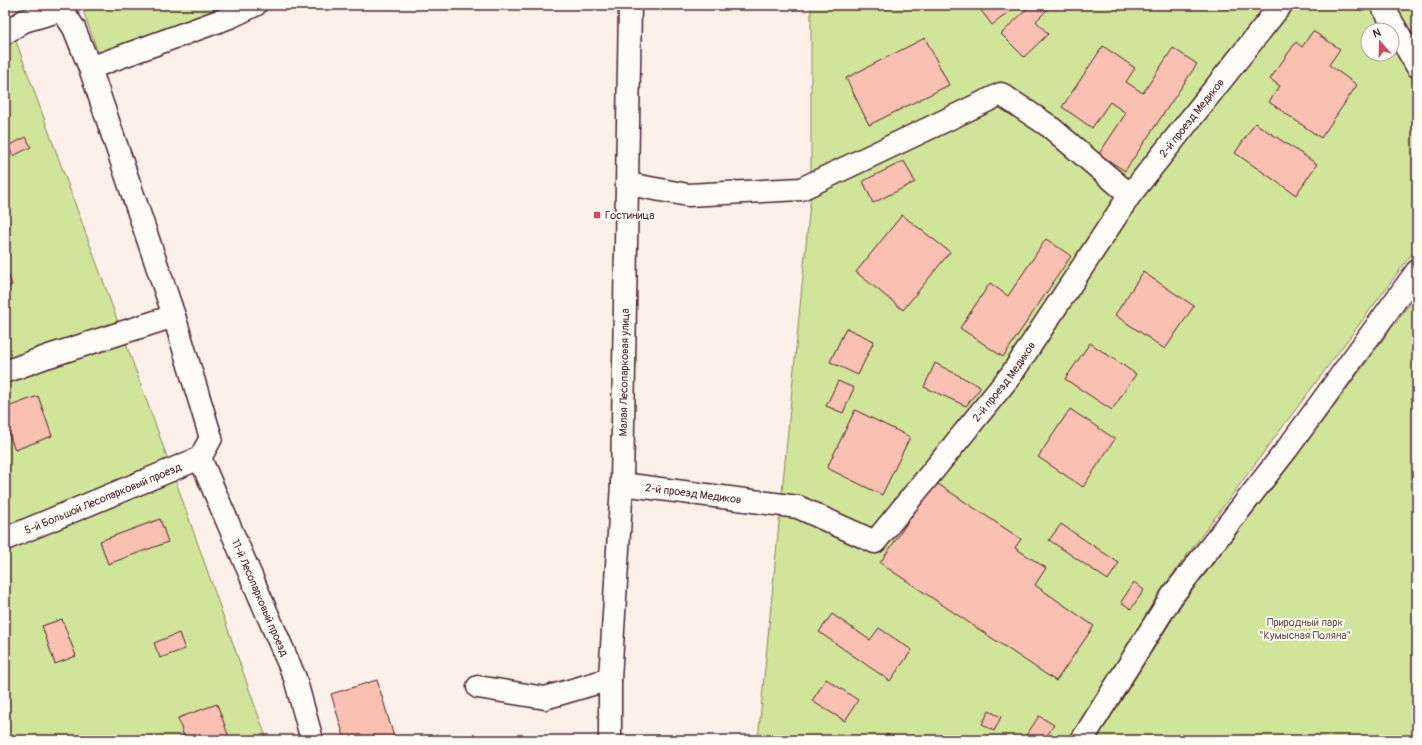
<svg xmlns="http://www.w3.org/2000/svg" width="1422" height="745" viewBox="0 0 1422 745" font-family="Pangolin,sans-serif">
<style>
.green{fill:#d0e59a;stroke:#8d8262;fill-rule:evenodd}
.building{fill:#fac0b1;stroke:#4a1f2b}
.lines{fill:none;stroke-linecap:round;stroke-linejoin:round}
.minor-casing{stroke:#4a1f2b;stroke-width:25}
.minor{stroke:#fdfcf7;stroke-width:22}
.poi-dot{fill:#d1495b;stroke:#fdfcf7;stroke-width:1.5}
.labels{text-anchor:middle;stroke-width:4;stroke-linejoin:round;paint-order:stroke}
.street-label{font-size:11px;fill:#4a1f2b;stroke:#fdfcf7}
.poi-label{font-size:11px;fill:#4a1f2b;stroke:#fdfcf7;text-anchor:start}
.park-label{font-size:11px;fill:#6c5047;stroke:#fdfcf7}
</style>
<rect width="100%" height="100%" fill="#fcf0e9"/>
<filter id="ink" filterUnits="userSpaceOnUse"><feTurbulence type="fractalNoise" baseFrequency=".025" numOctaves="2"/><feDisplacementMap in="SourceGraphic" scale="8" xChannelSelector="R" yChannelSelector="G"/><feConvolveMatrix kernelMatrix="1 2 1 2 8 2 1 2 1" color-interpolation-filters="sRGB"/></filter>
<g filter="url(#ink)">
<g class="green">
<path d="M81,5h148l-130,50z"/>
<path d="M811,5h606v242l-256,343 -93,150h-310l53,-547zM1368,30h24v24h-24z"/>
<path d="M5,11l165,454 97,275h-262z"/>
<path d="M1417,294v446h-321l86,-136 114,-147z"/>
</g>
<g class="building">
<path d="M977,5h32l3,5 -20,15z"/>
<path d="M1031,5h16l3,2 -14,14 12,13 -24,23 -23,-23z"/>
<path d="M1313,31l27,18 -11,16 28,20 -36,53 -52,-36 11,-16 -10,-7 26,-37 6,5z"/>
<path d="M925,38l24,47 -80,40 -23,-47z"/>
<path d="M1103,46l32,22 -9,14 17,11 30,-45 24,16 -72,107 -26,-17 27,-41 -16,-11 -18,26 -30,-21z"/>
<path d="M1255,123l62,41 -21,31 -61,-42z"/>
<path d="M26,137l5,10 -18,9 -5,-10z"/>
<path d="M904,161l11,21 -42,21 -10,-22z"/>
<path d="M902,215l48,37 -47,58 -47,-38z"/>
<path d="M1046,239l25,17 -68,101 -43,-29 30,-45 18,13z"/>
<path d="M6,268l6,17 -7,3v-19z"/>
<path d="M1143,272l51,34 -29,43 -50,-34z"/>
<path d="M846,328l28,13 -16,34 -28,-13z"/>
<path d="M1090,343l46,31 -24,36 -47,-31z"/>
<path d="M935,363l46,24 -15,19 -42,-19z"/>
<path d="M838,381l16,7 -11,25 -17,-7z"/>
<path d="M38,396l14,40 -37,14 -10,-27v-15z"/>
<path d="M1070,409l45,30 -32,48 -45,-30z"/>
<path d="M855,410l55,27 -28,58 -55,-27z"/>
<path d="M935,482l86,57 -6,9 31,20 -11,17 59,41 -38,55 -176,-118z"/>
<path d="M160,519l8,23 -60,22 -8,-23z"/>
<path d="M1061,524l58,39 -11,17 -59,-40z"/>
<path d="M1134,582l10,8 -13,19 -10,-7z"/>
<path d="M832,614l38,26 9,-12 33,22 -22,31 -71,-49z"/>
<path d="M62,619l14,37 -21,8 -13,-38z"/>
<path d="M179,633l6,16 -25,9 -6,-15z"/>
<path d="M826,679l32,21 -13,21 -33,-20z"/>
<path d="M377,680l18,60h-50l-14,-46z"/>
<path d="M217,704l13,36h-45l-7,-22z"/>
<path d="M989,711l12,6 -7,14 -12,-7z"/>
<path d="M1039,716l15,9 -10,15h-15l-4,-3z"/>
<path d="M887,734l11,6h-15z"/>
</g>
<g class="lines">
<g class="minor-casing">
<g id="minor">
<path d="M61,5l1,5 12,18 16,40 84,248 37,122 -11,20"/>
<path d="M1382,5l35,61"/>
<path d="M5,33l19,-12 38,-11"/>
<path d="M90,68l140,-51 25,-12"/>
<path d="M628,184l60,11 113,-6 200,-95 48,32 81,69"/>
<path d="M5,372l41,-15 128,-41"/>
<path id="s1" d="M200,458l95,220 17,62"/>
<path id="s2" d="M622,484l176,23 77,35 136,-167 119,-180 151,-190"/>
<path id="s3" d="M5,539l195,-81"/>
<path d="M478,687l67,11 65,-19"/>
<path id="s4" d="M610,740v-61l12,-195 8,-479"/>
<path d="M1082,740l90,-144 115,-147 130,-178"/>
</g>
</g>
<use href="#minor" class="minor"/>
</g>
</g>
<rect class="poi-dot" x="593" y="211" width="8" height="8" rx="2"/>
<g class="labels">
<g class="street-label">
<text dy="4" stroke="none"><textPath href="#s2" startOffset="792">2-й проезд Медиков</textPath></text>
<text dy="4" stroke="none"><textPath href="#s4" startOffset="368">Малая Лесопарковая улица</textPath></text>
<text dy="4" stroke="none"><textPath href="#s2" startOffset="468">2-й проезд Медиков</textPath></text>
<text dy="4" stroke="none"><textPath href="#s2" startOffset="72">2-й проезд Медиков</textPath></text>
<text dy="4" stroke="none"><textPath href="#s3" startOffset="106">5-й Большой Лесопарковый проезд</textPath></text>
<text dy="4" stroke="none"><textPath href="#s1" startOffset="152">11-й Лесопарковый проезд</textPath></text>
</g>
<g class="poi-label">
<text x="605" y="219">Гостиница</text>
</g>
<g class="park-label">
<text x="1305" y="626">Природный парк<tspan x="1305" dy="13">"Кумысная Поляна"</tspan></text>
</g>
</g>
<rect width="1422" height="745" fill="none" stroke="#fdfcf7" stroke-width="20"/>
<rect x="10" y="10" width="1402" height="725" fill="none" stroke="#4a1f2b" stroke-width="1.5" filter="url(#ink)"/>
<g transform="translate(1380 42) rotate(340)"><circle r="19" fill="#fdfcf7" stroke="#b5a4a5"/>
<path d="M0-3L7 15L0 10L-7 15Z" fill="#d1495b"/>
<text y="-6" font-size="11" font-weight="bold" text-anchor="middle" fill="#4a1f2b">N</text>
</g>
</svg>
